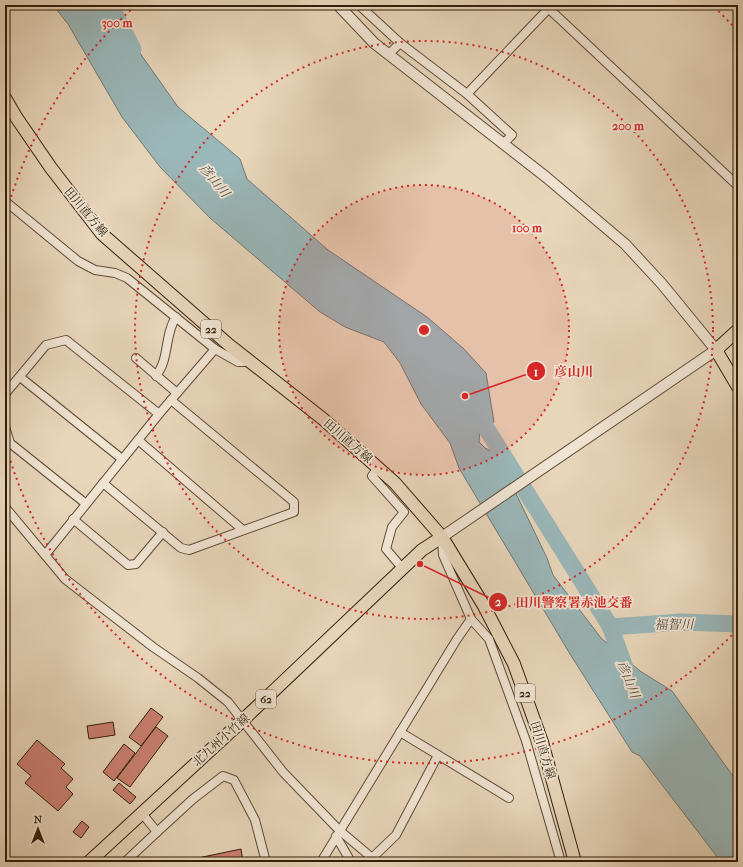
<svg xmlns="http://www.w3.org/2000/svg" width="743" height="867" viewBox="0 0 743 867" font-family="'IM FELL French Canon','Noto Serif JP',serif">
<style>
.water{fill:#9ab7b9;stroke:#707973}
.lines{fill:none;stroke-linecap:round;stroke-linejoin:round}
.river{stroke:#9ab7b9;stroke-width:17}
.building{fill:#cb7f71;stroke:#311d09}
.minor-casing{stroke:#5f4b36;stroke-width:10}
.tertiary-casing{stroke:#5f4b36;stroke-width:12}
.primary-casing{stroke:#311d09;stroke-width:14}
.minor{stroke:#f0e4d3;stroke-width:8}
.tertiary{stroke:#f0e4d3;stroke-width:10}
.primary{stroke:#e8d6bb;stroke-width:12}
.ring{fill:none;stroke:#d62828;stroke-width:2;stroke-dasharray:2 4}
.labels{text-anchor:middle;stroke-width:3.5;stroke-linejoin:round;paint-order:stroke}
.shield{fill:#f0e4d3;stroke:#6a5946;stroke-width:1}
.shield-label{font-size:11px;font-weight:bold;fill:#311d09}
.street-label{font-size:12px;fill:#311d09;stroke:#f0e4d3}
.water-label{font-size:13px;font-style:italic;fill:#504b3e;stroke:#f0e4d3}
.centre{fill:#d62828;stroke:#f0e4d3;stroke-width:2}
.ring-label{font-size:12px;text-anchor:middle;font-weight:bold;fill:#d62828;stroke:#f0e4d3;stroke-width:3.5;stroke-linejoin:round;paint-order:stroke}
.leader{fill:none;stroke:#d62828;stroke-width:1.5}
.callout-dot{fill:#d62828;stroke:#f0e4d3;stroke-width:1.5}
.mark-label{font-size:12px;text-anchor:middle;font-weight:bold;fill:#fff}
.callout-label{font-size:13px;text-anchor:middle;font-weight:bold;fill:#d62828;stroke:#f0e4d3;stroke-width:3.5;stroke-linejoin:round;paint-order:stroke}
</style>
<rect width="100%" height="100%" fill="#e8d6bb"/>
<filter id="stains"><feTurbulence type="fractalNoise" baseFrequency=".005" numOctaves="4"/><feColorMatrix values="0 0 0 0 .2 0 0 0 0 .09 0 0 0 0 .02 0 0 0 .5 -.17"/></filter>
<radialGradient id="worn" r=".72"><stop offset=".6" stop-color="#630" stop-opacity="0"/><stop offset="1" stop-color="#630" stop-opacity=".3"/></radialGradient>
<path class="water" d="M53,5h53l72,102 62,52 7,20 81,71 99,67 37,32 22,24 8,49 -14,8 -1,12 6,6 12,6 50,104 6,17 48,63 39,33 32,20 66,92v79h-17l-81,-106 -8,-4 -62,-98 -111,-186 -9,-25 -29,-39 -21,-41 -16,-21 -39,-15 -25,-15 -110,-94 -50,-51 -38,-50 -54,-93z"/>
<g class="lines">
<g class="river">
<path d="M110,5l23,44"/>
<path d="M473,407l137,219 18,50"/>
<path d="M610,627l71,-5 57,2"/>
</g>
</g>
<g class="building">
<path d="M151,708l12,9 -22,29 -12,-9z"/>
<path d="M113,722l2,13 -26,4 -2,-13z"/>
<path d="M156,727l12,9 -38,51 -13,-9z"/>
<path d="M37,740l28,24 -4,4 12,11 -7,8 7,7 -15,17 -33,-28 6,-7 -14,-12z"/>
<path d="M124,744l11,9 -21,28 -11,-9z"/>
<path d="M119,783l17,14 -6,7 -17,-14z"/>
<path d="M82,821l7,6 -8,11 -8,-6z"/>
<path d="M241,849l2,13h-64z"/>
</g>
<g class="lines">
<g class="minor-casing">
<g id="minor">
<path d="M359,5l41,38"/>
<path d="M545,5l193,181"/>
<path d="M389,54l11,-11 67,51 82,-86 5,-3"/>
<path d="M467,94l45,41 -9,9"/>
<path d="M5,201l73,60 17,9 20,3 12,5 88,71 23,13h14"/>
<path d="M136,358l41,35"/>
<path d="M156,376c14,-18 8,-41 20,-59"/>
<path d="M20,377l102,82"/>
<path d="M5,394l41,-49 20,-5 93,74"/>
<path d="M5,427l5,16 75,60"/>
<path d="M138,440l105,90"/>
<path d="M378,468l-6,8 32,36 -12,15 -6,22 17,20"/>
<path d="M103,483l78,65 8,2 105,-38v-10l-123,-102"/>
<path d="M5,507l60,72 88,68 45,31 30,24 55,70 56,58 38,32"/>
<path d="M73,519l55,46 8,-1 27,-32"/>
<path d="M442,540l1,15 28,64 18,20 37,102 35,121"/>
<path d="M45,555l114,-141 56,-65"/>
<path d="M400,732l109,66"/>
<path d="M157,832l36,-33 30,-23 11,4 21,40 11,42"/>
<path d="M336,836l15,26"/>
<path d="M372,858l24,-23 42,-80"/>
<path d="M125,862l32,-30 -16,-20"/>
<path d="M321,862l136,-223 14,-20"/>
</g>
</g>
<g class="tertiary-casing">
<path id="tertiary" d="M338,5l36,38 172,134 79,67 37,40 54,66 -274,187"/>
</g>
<g class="primary-casing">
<g id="primary">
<path d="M5,98l11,19 35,51 51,66 127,111 94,74 72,64 47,54 42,69 30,58 28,78 33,120"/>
<path d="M738,330l-22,20 22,37"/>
<path d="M89,862l154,-142 179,-170 20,-13"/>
</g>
</g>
<use href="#minor" class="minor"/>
<use href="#tertiary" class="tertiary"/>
<use href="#primary" class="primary"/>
</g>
<circle cx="424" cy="330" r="145" fill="#d62828" fill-opacity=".12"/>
<g class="ring">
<circle cx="424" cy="330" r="145"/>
<circle cx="424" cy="330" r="289"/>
<path d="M736 631A434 434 0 0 1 6 446M6 214A434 434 0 0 1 134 7M714 7A434 434 0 0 1 736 29"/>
</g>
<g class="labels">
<g class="shield">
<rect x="201" y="320" width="20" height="18" rx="3"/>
<rect x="515" y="684" width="20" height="18" rx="3"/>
<rect x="256" y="690" width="20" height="18" rx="3"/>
</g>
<g class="shield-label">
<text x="211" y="333">22</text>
<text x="525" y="697">22</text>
<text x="266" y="703">62</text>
</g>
<g class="street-label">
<text transform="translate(86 212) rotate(50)" y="4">田川直方線</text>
<text transform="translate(348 441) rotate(41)" y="4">田川直方線</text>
<text transform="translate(221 740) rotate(-42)" y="4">北九州小竹線</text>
<text transform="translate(543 750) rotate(73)" y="4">田川直方線</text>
</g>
<g class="water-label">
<text transform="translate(215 180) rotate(50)" y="5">彦山川</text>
<text transform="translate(674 624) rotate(-1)" y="5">福智川</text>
<text transform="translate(629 679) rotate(68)" y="5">彦山川</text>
</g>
</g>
<circle cx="424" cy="330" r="6" class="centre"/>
<g class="ring-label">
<text x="117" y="27">300 m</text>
<text x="628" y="130">200 m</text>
<text x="527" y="232">100 m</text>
</g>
<path class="leader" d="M465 396L536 371M420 564L498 602"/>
<g class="callout-dot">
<circle cx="465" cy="396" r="4"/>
<circle cx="420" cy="564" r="4"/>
<circle cx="536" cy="371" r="10"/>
<circle cx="498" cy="602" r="10"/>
</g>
<g class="mark-label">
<text x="536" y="376">1</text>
<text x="498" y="606">2</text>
</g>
<g class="callout-label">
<text x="574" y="376">彦山川</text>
<text x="574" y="607">田川警察署赤池交番</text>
</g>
<rect width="743" height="867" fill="none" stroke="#e8d6bb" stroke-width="20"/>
<rect x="6" y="6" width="731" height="855" fill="none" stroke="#311d09" stroke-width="2"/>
<rect x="10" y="10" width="723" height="847" fill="none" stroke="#311d09"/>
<g transform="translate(38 829)" stroke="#f0e4d3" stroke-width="3" paint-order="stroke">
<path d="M0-3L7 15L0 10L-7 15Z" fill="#311d09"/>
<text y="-6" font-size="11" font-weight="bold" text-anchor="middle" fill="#311d09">N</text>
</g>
<rect width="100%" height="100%" filter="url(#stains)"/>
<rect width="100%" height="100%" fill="url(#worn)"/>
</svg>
